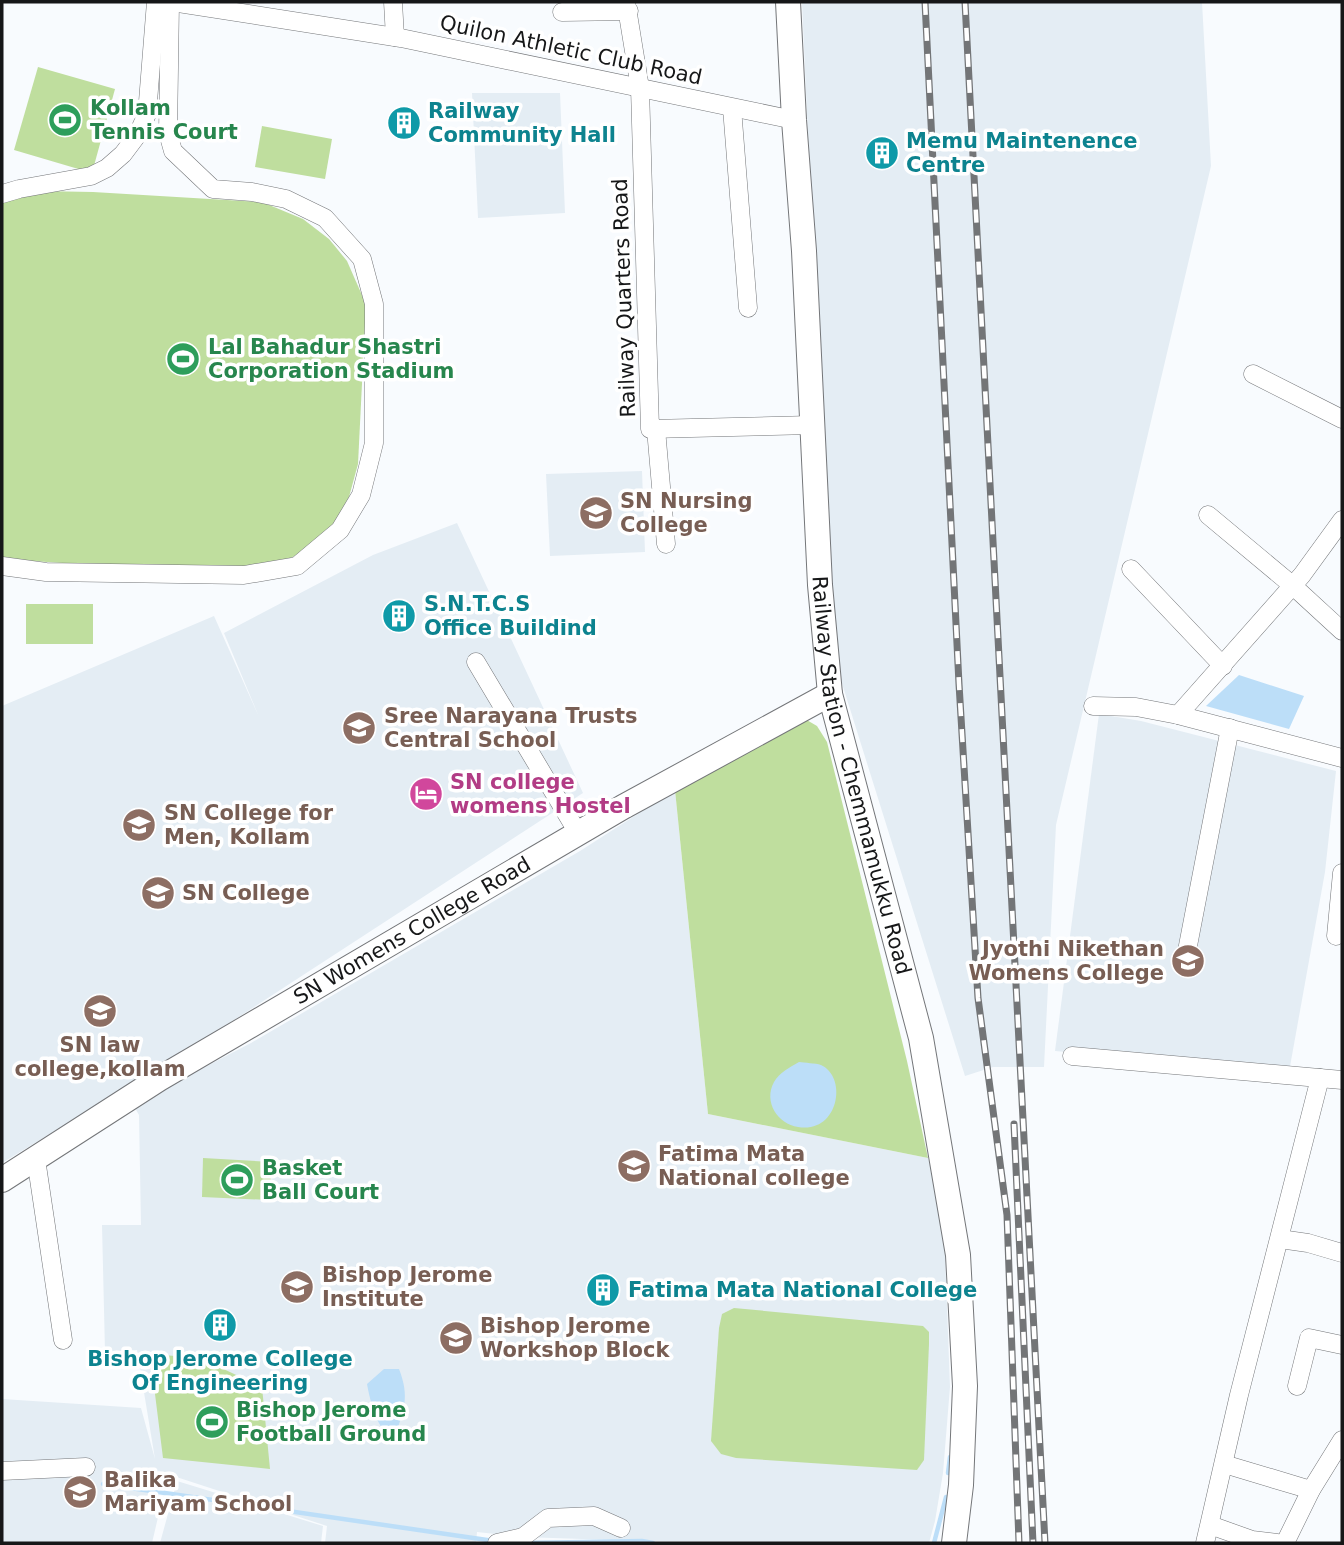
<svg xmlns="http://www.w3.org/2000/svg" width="1344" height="1545" viewBox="0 0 1344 1545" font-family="'DejaVu Sans',sans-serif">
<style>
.built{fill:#e4edf4}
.green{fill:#bfde9e}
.water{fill:#bcdef8}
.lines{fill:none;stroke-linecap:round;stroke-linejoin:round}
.stream{stroke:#bcdef8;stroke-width:4.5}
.street-casing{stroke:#747679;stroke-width:19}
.secondary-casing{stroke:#747679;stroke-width:26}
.street{stroke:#fff;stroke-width:18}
.secondary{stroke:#fff;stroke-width:24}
.rail-casing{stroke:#737577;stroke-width:7}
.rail{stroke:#fff;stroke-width:4.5;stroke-dasharray:13;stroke-linecap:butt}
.labels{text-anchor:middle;stroke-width:7;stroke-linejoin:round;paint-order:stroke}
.street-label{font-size:21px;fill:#161718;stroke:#fff}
.leisure-label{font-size:21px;font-weight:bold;fill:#27864d;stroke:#fff;text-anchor:start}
.culture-label{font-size:21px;font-weight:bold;fill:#0d838f;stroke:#fff;text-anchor:start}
.education-label{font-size:21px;font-weight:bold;fill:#785e54;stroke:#fff;text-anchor:start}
.hotel-label{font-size:21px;font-weight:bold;fill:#b23c85;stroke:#fff;text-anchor:start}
</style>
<rect width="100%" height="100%" fill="#f8fbfe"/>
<g class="built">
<path d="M802,2h400l9,164 -155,659 -12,242h-51l-28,9 -125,-399 -14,-138z"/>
<path d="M560,93l5,120 -87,5 -6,-125z"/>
<path d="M642,471l3,81 -95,4 -4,-82z"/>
<path d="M457,523l126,270 -392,255 -189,115v-457l212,-90 45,101 -35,-84 149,-78z"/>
<path d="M1099,714l42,7 195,50 -11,101 -36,200 -234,-21z"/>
<path d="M675,790l33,324 220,44 10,37 7,58 5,134 -7,86 -8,48 -6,22 -287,-2 -119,-4 -46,-5 -1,11h-151l2,-17 -169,-55 1,42 -7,30h-150v-144l139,9 14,51 -18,-109 -32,2 -3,-127h39l-2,-110 -4,-7 18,-14 98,-51 329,-192z"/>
<path d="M177,1481l146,45 -2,17h-161z"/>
</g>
<g class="green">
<path d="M38,67l77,22 -23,84 -78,-23z"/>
<path d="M262,126l70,13 -7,40 -70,-12z"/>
<path d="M40,191l53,1 169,10 41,17 26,20 18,22 18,41v21l-7,141 -9,33 -15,26 -25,26 -33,16 -32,10 -242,-16v-361z"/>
<rect x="26" y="604" width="67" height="40"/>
<path d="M805,719l12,7 10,16 80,319 21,97 -220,-44 -33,-324z"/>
<path d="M203,1158l69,4 -3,38 -67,-3z"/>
<path d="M734,1308l189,18 6,6v12l-5,116 -7,10 -181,-12 -15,-4 -10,-13 8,-113 3,-14z"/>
<path d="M150,1354l50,4 62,29 8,82 -107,-11z"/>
</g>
<g class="water">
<path d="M1239,675l65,21 -15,33 -83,-23z"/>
<path d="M799,1062c6,1 16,1 22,3 27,12 18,69 -23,62 -20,-3 -35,-25 -24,-45 5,-9 16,-15 25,-20z"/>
<path d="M384,1369h15c11,28 5,42 -5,69 -17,-6 -24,-38 -27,-54z"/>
</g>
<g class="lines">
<g class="stream">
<path d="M948,1473l2,-16"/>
<path d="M103,1484l391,57"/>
<path d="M526,1543l116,-2 11,2"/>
<path d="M934,1543l12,-46"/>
</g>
<g class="street-casing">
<g id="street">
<path d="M172,2l229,36 393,82"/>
<path d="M393,2l2,35"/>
<path d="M626,2l14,86 10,341 162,-4"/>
<path d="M562,12l67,-1"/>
<path d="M732,108l16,200"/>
<path d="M2,194l17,-5 72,-13 16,-8 16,-14 15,-20 9,-20 9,-112"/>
<path d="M1253,374l89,45"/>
<path d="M656,429l10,115"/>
<path d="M1208,515l84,70 50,46"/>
<path d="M2,566l44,6 198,3 53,-9 43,-36 21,-35 13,-52v-139l-12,-45 -37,-41 -39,-19 -34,-7 -39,-3 -40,-38 -5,-18 2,-131"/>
<path d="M1131,569l92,97"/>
<path d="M476,662l102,171"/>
<path d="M1093,706l43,1 42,8 164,43"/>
<path d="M1178,715l124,-140 40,-55"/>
<path d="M1336,936l6,-63"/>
<path d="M1186,956l44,-228"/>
<path d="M1072,1056l270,24"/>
<path d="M36,1159l27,181"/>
<path d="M1280,1239l28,4 34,10"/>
<path d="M1297,1386l12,-48 33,7"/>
<path d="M1224,1464l87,26"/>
<path d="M2,1471l84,-4"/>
<path d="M1210,1525l42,15 25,3"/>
<path d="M497,1543l26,-6 25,-19 46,-2 27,12"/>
<path d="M1205,1543l34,-148 81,-317"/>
<path d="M1285,1543l26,-53 31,-50"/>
</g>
</g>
<g class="secondary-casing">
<g id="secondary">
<path id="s1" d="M788,2l6,118 10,131 16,334 10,109 91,344 37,217 7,131 -4,99 -7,58"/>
<path id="s2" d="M2,1180l157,-101 464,-272 207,-113"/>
</g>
</g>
<use href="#street" class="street"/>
<use href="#secondary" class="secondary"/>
<g class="rail-casing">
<g id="rail">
<path d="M925,2l34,682 19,314 29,217 12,328"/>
<path d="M965,2l80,1541"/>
<path d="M1014,1124l19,419"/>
</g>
</g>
<use href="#rail" class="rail"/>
</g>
<defs>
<g id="stadium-disc" transform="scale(1.75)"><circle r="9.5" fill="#2e9e5b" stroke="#fff"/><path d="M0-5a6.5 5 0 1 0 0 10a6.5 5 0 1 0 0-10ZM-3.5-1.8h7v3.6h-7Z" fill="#fff"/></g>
<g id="building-disc" transform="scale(1.75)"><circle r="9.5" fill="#0f9aa8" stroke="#fff"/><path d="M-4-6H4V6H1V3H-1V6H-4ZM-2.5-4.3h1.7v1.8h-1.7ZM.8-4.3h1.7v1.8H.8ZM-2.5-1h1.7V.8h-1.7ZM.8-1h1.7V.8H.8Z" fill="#fff"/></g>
<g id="university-disc" transform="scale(1.75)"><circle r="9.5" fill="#8d6e63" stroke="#fff"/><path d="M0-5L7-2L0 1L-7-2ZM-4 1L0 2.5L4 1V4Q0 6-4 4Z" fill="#fff"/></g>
<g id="school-disc" transform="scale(1.75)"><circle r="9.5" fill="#8d6e63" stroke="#fff"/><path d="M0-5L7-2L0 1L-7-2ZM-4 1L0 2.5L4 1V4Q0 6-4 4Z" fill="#fff"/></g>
<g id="hotel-disc" transform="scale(1.75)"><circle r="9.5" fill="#d1479c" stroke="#fff"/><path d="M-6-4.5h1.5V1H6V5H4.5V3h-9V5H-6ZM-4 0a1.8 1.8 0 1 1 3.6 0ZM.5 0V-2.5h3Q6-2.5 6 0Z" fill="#fff"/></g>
</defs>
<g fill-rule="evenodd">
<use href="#stadium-disc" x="65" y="120"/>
<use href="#building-disc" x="404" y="123"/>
<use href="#building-disc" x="882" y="153"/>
<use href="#stadium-disc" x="183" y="359"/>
<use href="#university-disc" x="596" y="513"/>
<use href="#building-disc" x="399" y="616"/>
<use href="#school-disc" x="359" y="728"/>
<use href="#hotel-disc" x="426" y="794"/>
<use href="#university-disc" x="139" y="825"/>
<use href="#university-disc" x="158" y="893"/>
<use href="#university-disc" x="1188" y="961"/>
<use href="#university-disc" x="100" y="1011"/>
<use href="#university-disc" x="634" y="1166"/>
<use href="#stadium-disc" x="237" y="1180"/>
<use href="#university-disc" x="297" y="1287"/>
<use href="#building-disc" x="603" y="1290"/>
<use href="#building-disc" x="220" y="1325"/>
<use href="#school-disc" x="456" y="1338"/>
<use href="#stadium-disc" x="212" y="1422"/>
<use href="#school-disc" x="80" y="1492"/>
</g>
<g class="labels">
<g class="street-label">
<text transform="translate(571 50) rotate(12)" y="7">Quilon Athletic Club Road</text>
<text transform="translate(624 298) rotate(-92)" y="7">Railway Quarters Road</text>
<text dy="7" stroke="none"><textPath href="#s1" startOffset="779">Railway Station - Chemmamukku Road</textPath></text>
<text dy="7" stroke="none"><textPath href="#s2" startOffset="480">SN Womens College Road</textPath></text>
</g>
<g class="leisure-label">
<text x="90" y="115">Kollam<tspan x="90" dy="24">Tennis Court</tspan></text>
<text x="208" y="354">Lal Bahadur Shastri<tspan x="208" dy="24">Corporation Stadium</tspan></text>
<text x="262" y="1175">Basket<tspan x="262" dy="24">Ball Court</tspan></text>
<text x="236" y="1417">Bishop Jerome<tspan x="236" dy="24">Football Ground</tspan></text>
</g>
<g class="culture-label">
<text x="428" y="118">Railway<tspan x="428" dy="24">Community Hall</tspan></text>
<text x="906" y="148">Memu Maintenence<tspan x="906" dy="24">Centre</tspan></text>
<text x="424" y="611">S.N.T.C.S<tspan x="424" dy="24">Office Buildind</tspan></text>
<text x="628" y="1297">Fatima Mata National College</text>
<text x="220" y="1366" text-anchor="middle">Bishop Jerome College<tspan x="220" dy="24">Of Engineering</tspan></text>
</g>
<g class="education-label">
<text x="620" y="508">SN Nursing<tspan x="620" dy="24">College</tspan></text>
<text x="384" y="723">Sree Narayana Trusts<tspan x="384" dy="24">Central School</tspan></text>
<text x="164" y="820">SN College for<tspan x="164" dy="24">Men, Kollam</tspan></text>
<text x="182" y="900">SN College</text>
<text x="1164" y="956" text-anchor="end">Jyothi Nikethan<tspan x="1164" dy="24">Womens College</tspan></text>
<text x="100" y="1052" text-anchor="middle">SN law<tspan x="100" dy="24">college,kollam</tspan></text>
<text x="658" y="1161">Fatima Mata<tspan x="658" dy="24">National college</tspan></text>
<text x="322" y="1282">Bishop Jerome<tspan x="322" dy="24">Institute</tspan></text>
<text x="480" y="1333">Bishop Jerome<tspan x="480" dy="24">Workshop Block</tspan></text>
<text x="104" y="1487">Balika<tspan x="104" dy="24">Mariyam School</tspan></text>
</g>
<g class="hotel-label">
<text x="450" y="789">SN college<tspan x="450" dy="24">womens Hostel</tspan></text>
</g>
</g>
<rect width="1344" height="1545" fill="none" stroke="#161718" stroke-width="7"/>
</svg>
